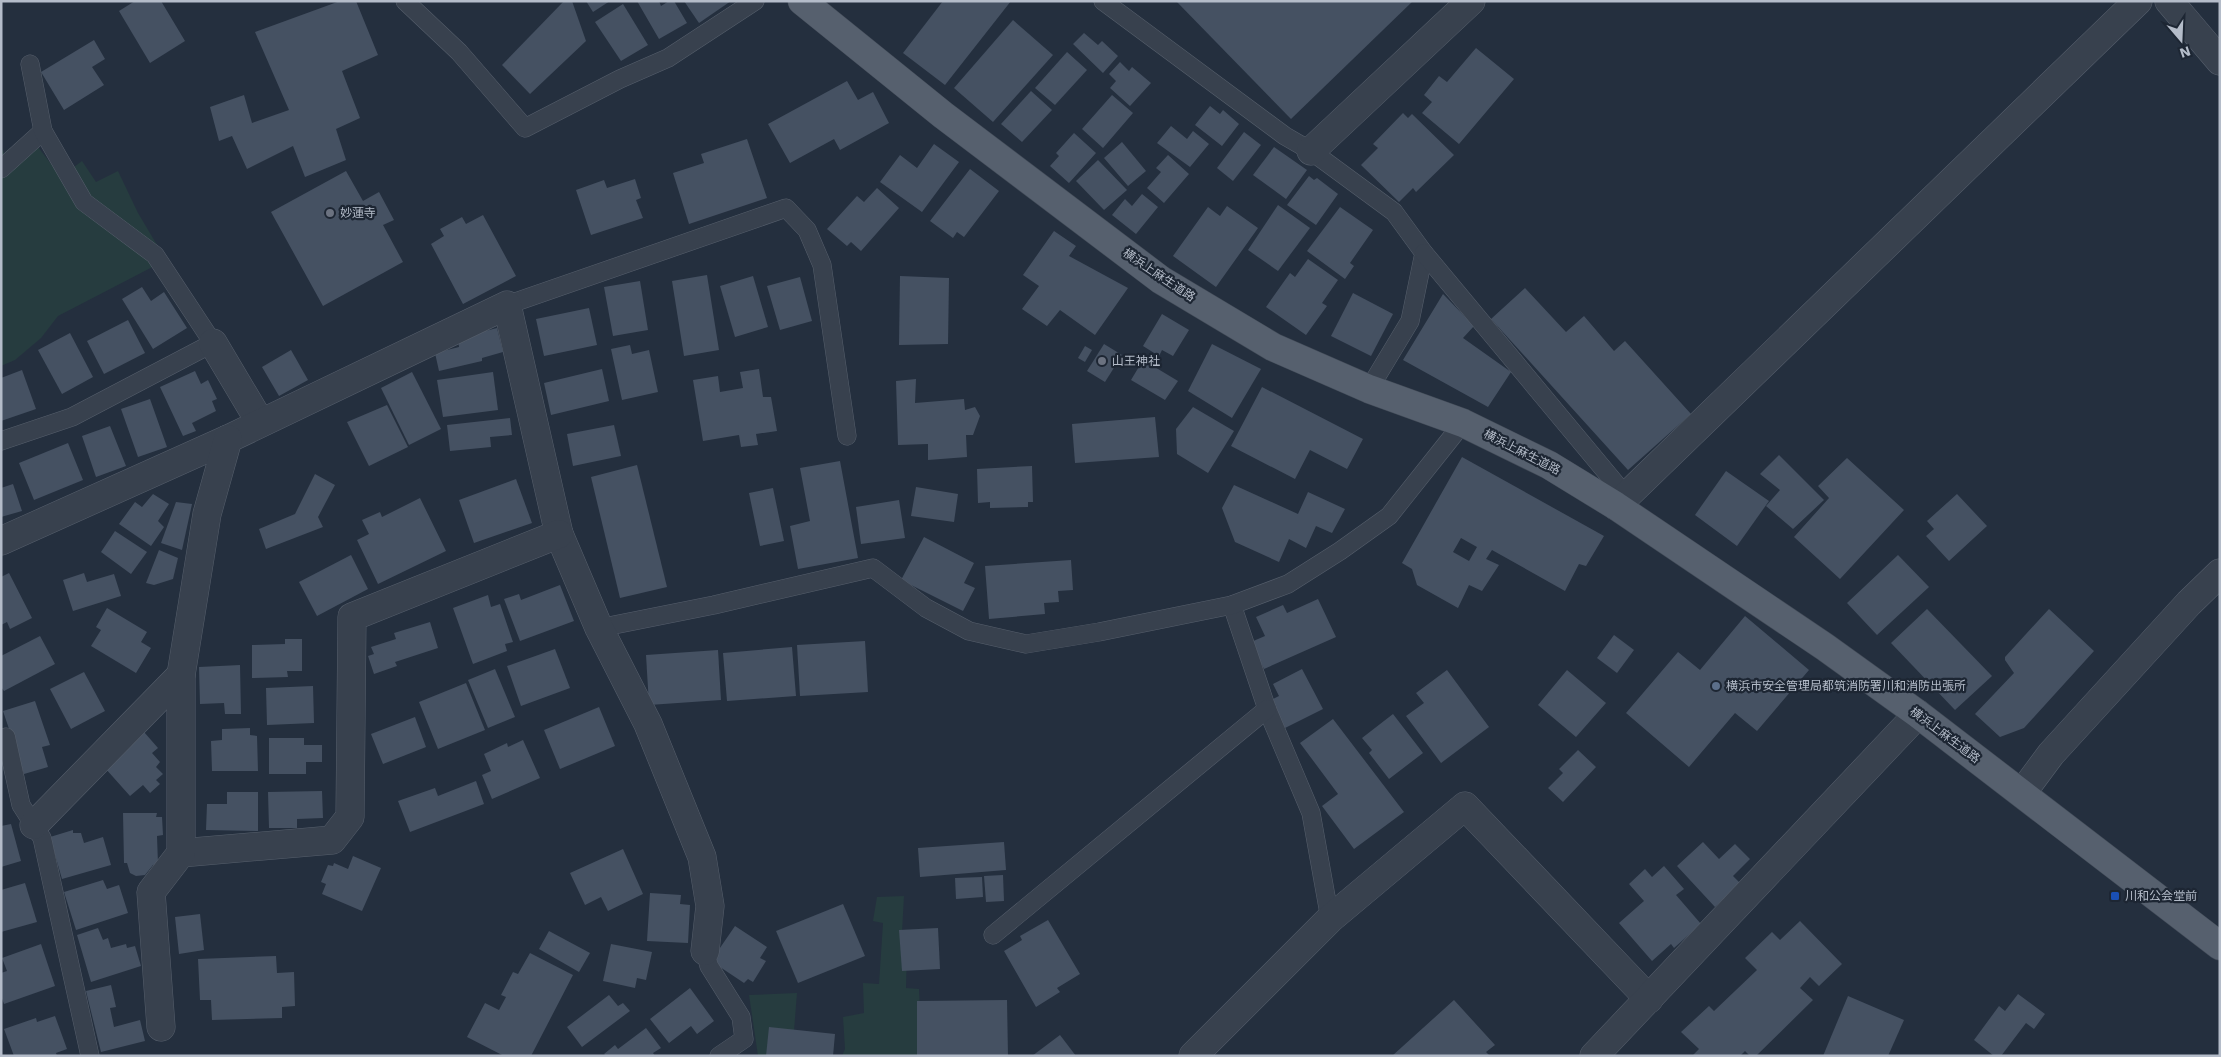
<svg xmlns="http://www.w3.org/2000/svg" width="2221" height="1057" viewBox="0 0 2221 1057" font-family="'Work Sans','Noto Sans JP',sans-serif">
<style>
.green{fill:#263c3f}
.building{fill:#455162;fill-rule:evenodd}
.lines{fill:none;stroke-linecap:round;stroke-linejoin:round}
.service-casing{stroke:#565f6c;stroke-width:19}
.minor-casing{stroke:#565f6c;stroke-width:29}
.tertiary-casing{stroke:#565f6c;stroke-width:29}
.primary-casing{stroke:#414a57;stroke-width:29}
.service{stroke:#38414e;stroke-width:18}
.minor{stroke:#38414e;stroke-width:28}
.tertiary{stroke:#38414e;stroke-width:28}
.primary{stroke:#56606e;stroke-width:28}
.worship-dot{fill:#6b7280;stroke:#1d2633;stroke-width:2}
.service-dot{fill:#5c6f8a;stroke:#1d2633;stroke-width:2}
.transit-dot{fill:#1a4fb4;stroke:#1d2633;stroke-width:2}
.labels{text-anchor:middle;stroke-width:4.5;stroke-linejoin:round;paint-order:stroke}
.poi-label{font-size:12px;fill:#b4bcc9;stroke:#1d2633;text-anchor:start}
.street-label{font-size:12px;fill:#b4bcc9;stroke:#1d2633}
</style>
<rect width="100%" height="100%" fill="#242f3e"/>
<g class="green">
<path d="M28,134l33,43 21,-16 14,21 22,-11 20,42 28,47 -108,56 -17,22 -26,22 -14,6v-221l3,8z"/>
<path d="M904,896l-3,55h6l-1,37 13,1 3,67h-80l3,-7 -2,-32 21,-4 -1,-30 16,1 4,-61 -10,-2 4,-24z"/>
<path d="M797,993l-5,63h-34l-9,-61z"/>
</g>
<g class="building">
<path d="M135,1h26l24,40 -35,22 -31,-52z"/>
<path d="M340,1h16l22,54 -36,16 18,47 -24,11 10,31 -41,17 -12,-31 -46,23 -15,-33 -13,5 -9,-34 34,-12 8,28 37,-13 -34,-78z"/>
<path d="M564,1h8l14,40 -56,53 -28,-29z"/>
<path d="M586,1h24l-17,11z"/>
<path d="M637,1h22l2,5 8,-5h5l13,22 -28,16z"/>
<path d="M684,1h47l-32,22z"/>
<path d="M943,1h68l-66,84 -42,-32z"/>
<path d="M1176,1h237l-122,118z"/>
<path d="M623,4l25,41 -27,16 -26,-39z"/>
<path d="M1013,20l40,35 -60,67 -39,-34z"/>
<path d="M1084,33l14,12 4,-4 16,15 -15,17 -30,-29z"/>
<path d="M94,40l11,19 -13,8 12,18 -40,25 -23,-38z"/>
<path d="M1476,48l38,31 -55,65 -37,-31 10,-11 -8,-7 15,-19 8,6z"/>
<path d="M1067,52l20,18 -32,35 -20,-17z"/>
<path d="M1120,62l9,9 3,-4 19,16 -21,23 -20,-18 6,-7 -7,-7z"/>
<path d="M847,81l11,19 15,-8 16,31 -49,27 -6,-11 -44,24 -22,-39z"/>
<path d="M1031,91l21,19 -30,32 -21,-18z"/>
<path d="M1112,95l21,18 -30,35 -21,-19z"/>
<path d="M1210,106l10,8 3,-4 16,14 -17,22 -27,-21z"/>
<path d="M1403,113l5,5 4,-4 42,41 -38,37 -3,-4 -14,14 -38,-37 17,-17 -5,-4z"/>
<path d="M1171,126l16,13 6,-8 16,13 -19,23 -33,-24z"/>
<path d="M1244,132l17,13 -28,36 -16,-13z"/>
<path d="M1074,133l22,20 -27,30 -19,-17 9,-10 -3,-3z"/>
<path d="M747,139l20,59 -78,26 -16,-51 31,-10 -3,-9z"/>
<path d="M1122,142l24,29 -18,15 -24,-28z"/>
<path d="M934,144l25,18 -37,50 -42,-30 20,-27 17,13z"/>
<path d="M1274,147l33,23 -21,29 -33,-24z"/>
<path d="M1168,155l21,19 -25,29 -17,-15 14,-16 -5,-4z"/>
<path d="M1098,160l29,30 -23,20 -28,-29z"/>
<path d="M970,169l29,22 -35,46 -7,-5 -4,6 -23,-17z"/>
<path d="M346,171l17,30 16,-9 15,28 -11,5 20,37 -80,44 -52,-94z"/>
<path d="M1309,176l5,4 3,-2 21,16 -22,31 -29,-20z"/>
<path d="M635,179l6,19 -5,2 7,18 -52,17 -15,-45 28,-10 3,8z"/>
<path d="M877,188l22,20 -38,43 -10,-9 -4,4 -20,-17 30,-33 7,6z"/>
<path d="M1142,194l16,13 -22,27 -24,-19 13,-16 7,7z"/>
<path d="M1278,205l32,23 -32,43 -30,-21z"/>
<path d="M1227,206l31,22 -42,59 -43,-31 35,-49 12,9z"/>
<path d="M1340,207l33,23 -23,33 4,3 -9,13 -38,-28z"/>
<path d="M483,215l33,61 -53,28 -32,-60 13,-8 -4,-7 22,-12 4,7z"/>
<path d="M1054,231l22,15 -7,10 59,32 -33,47 -35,-25 -13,16 -25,-17 17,-23 -16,-11z"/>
<path d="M1308,259l30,21 -16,23 5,3 -21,29 -40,-28 24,-34 5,4z"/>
<path d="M707,275l12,75 -35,6 -12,-75z"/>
<path d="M753,276l15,51 -33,10 -15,-51z"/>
<path d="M900,276l49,2 -1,66 -49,1z"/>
<path d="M800,277l12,44 -32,9 -13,-44z"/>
<path d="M640,281l8,49 -35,6 -9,-49z"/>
<path d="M142,287l9,14 13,-9 23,36 -34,21 -31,-50z"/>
<path d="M1525,288l41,44 18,-16 30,35 11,-10 66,73 -63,56 -137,-151z"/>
<path d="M1353,293l40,21 -22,42 -40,-20z"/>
<path d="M1443,294l31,32 -11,12 48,34 -23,35 -85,-47z"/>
<path d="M589,308l8,37 -53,11 -8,-37z"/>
<path d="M1162,314l27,16 -16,26 -11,-6 -3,6 -16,-10z"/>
<path d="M128,320l17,33 -41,21 -17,-33z"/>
<path d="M497,328l6,24 -21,6v3l-43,10 -4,-18 24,-6 -1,-9z"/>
<path d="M70,333l23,44 -31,17 -24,-44z"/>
<path d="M1104,344l18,11 -17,27 -18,-11z"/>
<path d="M1212,344l49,25 -29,49 -44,-27z"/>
<path d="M630,345l2,9 17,-4 9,42 -36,8 -11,-51z"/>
<path d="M1085,346l7,4 -7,12 -7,-4z"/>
<path d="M291,350l17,30 -29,16 -17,-29z"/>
<path d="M1143,360l35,21 -13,19 -34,-20z"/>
<path d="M602,369l7,32 -58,14 -7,-32z"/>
<path d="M759,369l4,28h8l6,34 -21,3 2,11 -17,2 -2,-12 -36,6 -10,-61 25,-4 2,16 23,-4 -3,-16z"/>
<path d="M22,370l14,39 -35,12v-43z"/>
<path d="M195,371l6,13 7,-4 9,19 -5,2 4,10 -24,12 4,8 -13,5 -23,-49z"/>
<path d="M412,372l29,57 -32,16 -28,-57z"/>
<path d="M493,372l5,38 -55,7 -6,-37z"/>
<path d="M916,379l-1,24 49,-4 1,11 10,-3 5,9 -7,19h-7l1,22 -39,3v-16l-30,1 -2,-64z"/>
<path d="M1262,387l101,52 -16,30 -37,-19 -15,29 -64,-33z"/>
<path d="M150,399l17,48 -29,10 -17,-48z"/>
<path d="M387,405l21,42 -39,19 -22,-44z"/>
<path d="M1193,407l41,24 -26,42 -31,-19 -1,-25z"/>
<path d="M1155,417l4,40 -84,6 -3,-39z"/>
<path d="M510,418l2,17 -22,2 1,10 -41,4 -3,-26z"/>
<path d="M614,425l7,31 -48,10 -6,-32z"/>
<path d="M110,426l16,40 -30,11 -14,-41z"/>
<path d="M68,443l15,37 -49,20 -15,-37z"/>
<path d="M1779,455l45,45 -31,29 -27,-23 14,-16 -20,-16z"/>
<path d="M1462,457l142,79 -18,30 -7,-2 -14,27 -73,-41 -6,9 13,6 -17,26 -13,-6 -11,23 -41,-23 -5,-16 -10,-6zM1461,538l16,9 -8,14 -16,-9z"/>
<path d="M1847,458l57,52 -64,69 -46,-42 35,-39 -11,-12z"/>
<path d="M840,461l18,97 -60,11 -8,-43 20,-5 -10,-53z"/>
<path d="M637,465l30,122 -47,11 -29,-121z"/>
<path d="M1032,466l1,36h-5v5l-38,1v-6l-12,1 -1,-34z"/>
<path d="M1726,471l43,30 -32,45 -42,-31z"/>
<path d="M315,474l20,11 -17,32 5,10 -57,22 -7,-20 36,-15z"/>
<path d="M516,479l16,44 -58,20 -15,-43z"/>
<path d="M13,484l9,27 -21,6v-29z"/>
<path d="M1234,485l64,29 10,-22 37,17 -13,24 -16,-7 -10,22 -17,-9 -10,23 -44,-20 -13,-34z"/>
<path d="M916,487l42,7 -4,28 -43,-6z"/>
<path d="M773,488l11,53 -24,5 -11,-53z"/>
<path d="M153,494l16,10 -11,17 6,6 -13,19 -32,-22 16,-22 7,5z"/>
<path d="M1957,494l30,32 -38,35 -23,-25 8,-7 -7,-8z"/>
<path d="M420,498l26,53 -68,33 -21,-44 12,-6 -7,-14 18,-8 2,5z"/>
<path d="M899,500l6,38 -44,6 -5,-37z"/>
<path d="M176,502l16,2 -10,46 -21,-7z"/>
<path d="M115,531l32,21 -16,22 -30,-22z"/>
<path d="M924,537l50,26 -10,20 11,5 -12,23 -62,-31z"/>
<path d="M159,550l19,8 -5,21 -19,6 -8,-2z"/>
<path d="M351,555l17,34 -51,27 -18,-34z"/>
<path d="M1898,555l31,32 -52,48 -30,-32z"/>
<path d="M1071,560l2,30 -15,1 1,11 -15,1 1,11 -56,5 -4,-53z"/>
<path d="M9,573l23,45 -22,11 -3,-7 -6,3v-48z"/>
<path d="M84,573l3,9 27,-8 7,22 -48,15 -10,-31z"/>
<path d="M560,585l14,36 -54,20 -16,-42 15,-5 2,6z"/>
<path d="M488,595l3,12 9,-3 13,38 -8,2 2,7 -34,13 -20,-56z"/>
<path d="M1318,599l18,38 -72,32 -13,-27 14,-6 -9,-19 27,-12 4,8z"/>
<path d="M107,608l40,24 -6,10 10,6 -15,25 -45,-27 10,-16 -5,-3z"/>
<path d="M1927,609l65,67 -37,34 -64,-67z"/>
<path d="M2049,609l45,42 -70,77 -24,9 -25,-23 39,-41 -9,-13v-3z"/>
<path d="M1745,616l64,54 -52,61 -22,-18 -46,54 -63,-54 52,-61 22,18z"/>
<path d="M430,622l8,26 -43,14 2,4 -23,8 -6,-18 6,-2 -3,-7 25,-8 -2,-6z"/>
<path d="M1614,635l20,15 -17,23 -20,-15z"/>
<path d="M40,636l15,28 -51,27 -3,-4v-31z"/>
<path d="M285,639h17v32h-15l1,6 -36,1v-33l33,-1z"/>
<path d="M865,641l3,51 -68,4 -3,-51z"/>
<path d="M792,647l4,49 -69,5 -4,-48z"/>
<path d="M555,649l15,39 -49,18 -14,-40z"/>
<path d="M718,650l3,50 -72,5 -3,-50z"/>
<path d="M240,665l1,49h-16l-1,-11 -24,1 -1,-37z"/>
<path d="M495,669l20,48 -27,11 -20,-48z"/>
<path d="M1302,669l21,40 -38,19 -14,-28 8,-4 -6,-12z"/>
<path d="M1447,670l42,57 -48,36 -35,-47 18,-13 -8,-10z"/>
<path d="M1567,670l39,33 -30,34 -38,-32z"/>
<path d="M84,672l21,39 -34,18 -21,-40z"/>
<path d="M466,683l19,47 -47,19 -19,-47z"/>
<path d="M313,686l1,37 -47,2 -1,-37z"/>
<path d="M35,701l15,44 -8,2 6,20 -24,7 -21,-63z"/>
<path d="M599,707l16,39 -55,23 -16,-39z"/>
<path d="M1393,714l30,39 -34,26 -20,-26 3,-3 -10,-12z"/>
<path d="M415,717l11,30 -43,17 -12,-30z"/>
<path d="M1333,719l71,93 -50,37 -32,-43 16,-12 -38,-51z"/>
<path d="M250,728v7l7,1 1,35h-46l-1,-30 11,-1v-11z"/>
<path d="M144,732l14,16 -6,5 8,9 -4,5 7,7 -7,6 4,4 -10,9 -7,-8 -13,11 -25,-28z"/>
<path d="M269,738h35v7h18v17h-16v12h-37z"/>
<path d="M523,740l17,38 -48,21 -10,-24 9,-4 -7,-17 23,-11 1,4z"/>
<path d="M1578,750l18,17 -33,35 -15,-14 15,-15 -4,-4z"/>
<path d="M476,781l8,23 -74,28 -12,-31 37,-13 3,8z"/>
<path d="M322,791l1,27 -26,1v9h-28l-1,-36z"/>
<path d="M227,792h31v39l-52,-1 1,-26h20z"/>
<path d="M123,813h34l-1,4h6l1,18 -6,1 1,28 -5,1 -8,10 -9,1 -6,-3 -3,-10h-3z"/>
<path d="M11,824l10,37 -20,6v-41z"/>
<path d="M73,830v3h8l3,10 19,-6 8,28 -49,14 -12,-42z"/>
<path d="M1004,842l2,28 -86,7 -2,-29z"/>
<path d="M1703,842l16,17 16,-15 15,15 -17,17 7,7 -25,24 -38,-41z"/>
<path d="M623,849l20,45 -35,17 -7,-14 -16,8 -15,-32z"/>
<path d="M353,856l28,12 -19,43 -40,-17 4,-10 -5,-2 7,-17 5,1 1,-3 14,6z"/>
<path d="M1664,866l20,23 -8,6 25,29 -27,24 -3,-4 -19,17 -33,-38 25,-22 -15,-17 16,-15 7,8z"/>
<path d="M1003,875l1,26 -18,1 -2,-26z"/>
<path d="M982,877l1,20 -27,2 -1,-21z"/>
<path d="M103,880l4,9 12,-4 9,28 -52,17 -12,-38z"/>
<path d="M25,883l12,39 -36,10v-42z"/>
<path d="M650,893l31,2 -1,9 10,1 -2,38 -41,-2z"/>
<path d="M843,904l22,52 -67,27 -22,-52z"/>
<path d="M200,914l4,36 -25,4 -4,-37z"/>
<path d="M1048,920l32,54 -23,14 3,4 -24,15 -32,-56 18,-11 -2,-4z"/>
<path d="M1800,921l42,43 -23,22 -9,-9 -10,11 13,12 -57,56h-6l-5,-5 -5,5h-48l7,-7 -18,-17 28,-26 5,5 43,-41 -12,-12 27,-26 8,8z"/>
<path d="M735,926l32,21 -7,11 6,3 -13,21 -5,-3 -4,4 -33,-22z"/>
<path d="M98,928l5,12 5,-2 3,10 15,-4 1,4 8,-2 6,20 -50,16 -14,-47z"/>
<path d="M938,928l2,41 -38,2 -3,-41z"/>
<path d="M549,931l41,22 -11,19 -40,-23z"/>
<path d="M41,944l14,42 -51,18 -3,-8v-23l6,-2 -5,-13z"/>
<path d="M611,944l41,8 -6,28 -9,-2 -2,10 -32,-7z"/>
<path d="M530,953l43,22 -42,81h-27l-37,-19 18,-34 14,7 7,-13 -5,-2 12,-23 5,2z"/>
<path d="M276,956l1,17 17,-1 1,34 -13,1v11l-70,2 -1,-20h-11l-2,-41z"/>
<path d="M111,985l5,22 -6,1 4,19 26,-7 5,21 -44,11 -15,-61z"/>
<path d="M690,988l24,33 -17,13 -6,-8 -22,17 -19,-24z"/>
<path d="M2018,994l27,20 -11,15 -8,-6 -25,33h-7l-20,-16 25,-34 6,5z"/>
<path d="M609,995l9,11 5,-3 7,8 -48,36 -15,-20z"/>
<path d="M1848,996l56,24 -16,36h-65z"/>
<path d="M1007,1000l1,56h-91v-55z"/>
<path d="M1454,1000l41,45 -9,7 4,4h-98z"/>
<path d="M55,1016l12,33 -11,4 1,3h-43l-10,-27 32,-11 1,4z"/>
<path d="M769,1027l66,7 -2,22h-67z"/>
<path d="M646,1028l15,20 -8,5 2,3h-49l-2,-2 11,-9 3,4z"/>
<path d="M1060,1035l16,21h-44z"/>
</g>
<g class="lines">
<g class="service-casing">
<g id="service">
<path d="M405,1l54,51 66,76 95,-49 48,-21 87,-57"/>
<path d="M1103,1l182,135 26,15 83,61 30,41 -14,68 -41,68"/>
<path d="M1,169l42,-38"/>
<path d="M1424,253l202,243"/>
<path d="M507,305l279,-97 21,22 15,35 25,171"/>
<path d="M1,441l71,-24 141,-74 -58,-88 -71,-53 -41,-71 -13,-67"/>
<path d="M1232,605l35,104 44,104 19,106"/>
<path d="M599,628l115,-23 159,-37 53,40 43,23 57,13 73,-12 133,-27 56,-21 52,-33 49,-35 74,-93"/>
<path d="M6,737l15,68 21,33 48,218"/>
<path d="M993,935l274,-226"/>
<path d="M705,951l4,15 32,51 3,22 -25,17"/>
</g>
</g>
<g class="minor-casing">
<g id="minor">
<path d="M1311,151l160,-150"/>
<path d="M213,343l47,79"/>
<path d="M1616,506l522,-505"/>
<path d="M1,541l227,-102 279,-134 52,229 40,94 49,96 54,133 8,49 -5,45"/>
<path d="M34,825l147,-150"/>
<path d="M181,853l151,-13 18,-23 2,-200 207,-83"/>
<path d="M161,1027l-10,-135 30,-39v-178l26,-161 21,-75"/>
<path d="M1193,1056l137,-137 135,-113 184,193"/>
<path d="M1594,1056l324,-342"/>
</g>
</g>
<g class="tertiary-casing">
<g id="tertiary">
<path d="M2169,1l51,60"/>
<path d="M2022,793l29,-39 138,-151 31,-30"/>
</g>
</g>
<g class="primary-casing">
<path id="primary" d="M802,1l141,114 218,165 112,67 96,42 94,34 86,42 67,41 209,141 93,67 302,232"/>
</g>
<use href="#service" class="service"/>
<use href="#minor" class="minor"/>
<use href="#tertiary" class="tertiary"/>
<use href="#primary" class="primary"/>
</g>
<g class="worship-dot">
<circle cx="330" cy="213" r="5"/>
<circle cx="1102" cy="361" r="5"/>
</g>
<circle class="service-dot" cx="1716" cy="686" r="5"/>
<rect class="transit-dot" x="2110" y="891" width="10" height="10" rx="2.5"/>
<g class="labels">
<g class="poi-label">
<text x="340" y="217">妙蓮寺</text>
<text x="1112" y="365">山王神社</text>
<text x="1726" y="690">横浜市安全管理局都筑消防署川和消防出張所</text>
<text x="2125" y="900">川和公会堂前</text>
</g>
<g class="street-label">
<text transform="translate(1159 275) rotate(34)" y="4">横浜上麻生道路</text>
<text transform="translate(1522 452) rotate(27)" y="4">横浜上麻生道路</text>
<text transform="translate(1945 735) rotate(37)" y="4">横浜上麻生道路</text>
</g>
</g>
<rect width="2221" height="1057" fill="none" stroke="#b4bcc9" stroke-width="5"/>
<g transform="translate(2181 40) rotate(161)" stroke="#1d2633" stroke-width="4" paint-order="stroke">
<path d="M0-4L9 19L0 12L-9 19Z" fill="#b4bcc9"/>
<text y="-8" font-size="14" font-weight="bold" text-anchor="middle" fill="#b4bcc9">N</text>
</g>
</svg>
